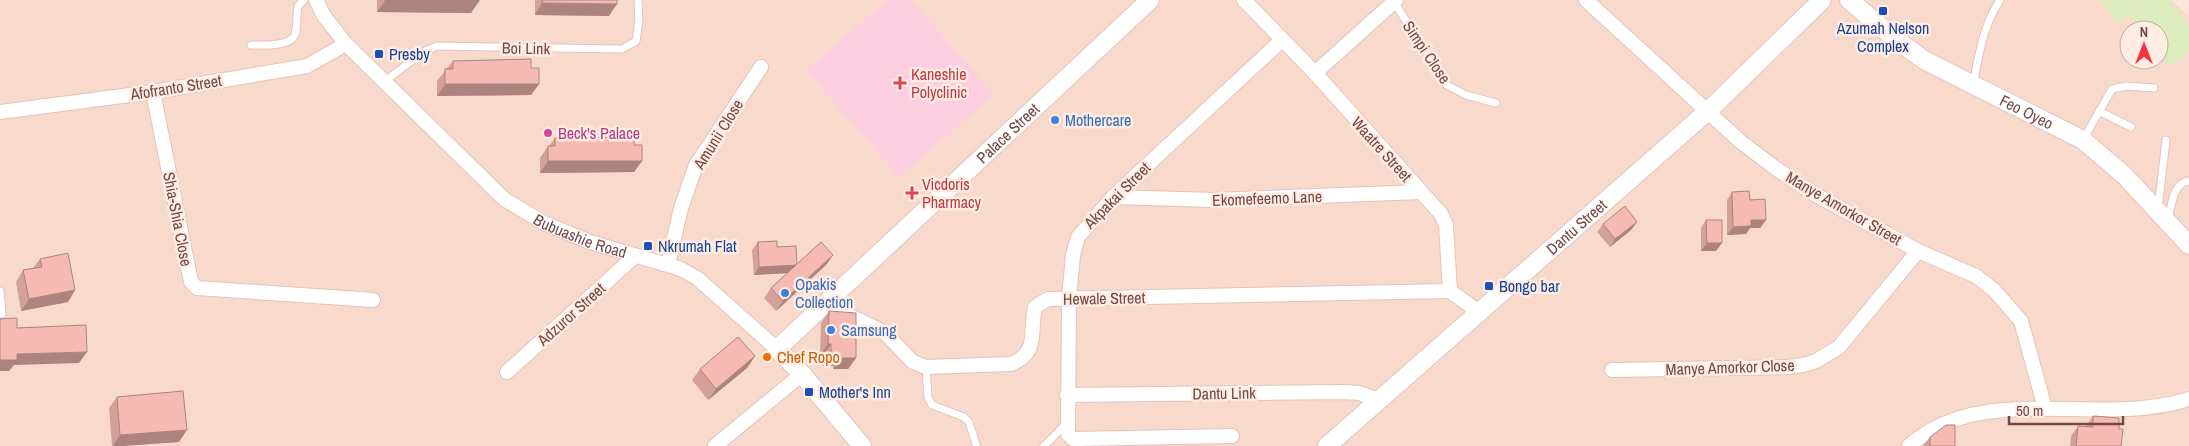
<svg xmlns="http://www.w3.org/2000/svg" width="2189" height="446" viewBox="0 0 2189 446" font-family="'Archivo Narrow',sans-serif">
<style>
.residential{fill:#f8dacd;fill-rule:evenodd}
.medical{fill:#fccee0}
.green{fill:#dbebbb}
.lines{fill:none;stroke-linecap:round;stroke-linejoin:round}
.service-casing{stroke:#e4c3bb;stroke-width:9}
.minor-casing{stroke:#e4c3bb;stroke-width:16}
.tertiary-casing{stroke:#e4c3bb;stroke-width:20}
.service{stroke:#fff;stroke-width:7}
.minor{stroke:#fff;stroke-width:14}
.tertiary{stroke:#fff;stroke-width:18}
.wall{fill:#d3a199}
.shaded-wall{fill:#ac837d}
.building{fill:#f5bbb2;stroke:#ac837d}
.transit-dot{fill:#1a4fb4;stroke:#ffede4;stroke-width:2}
.health-dot{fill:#e0444e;stroke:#ffede4;stroke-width:2}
.shop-dot{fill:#3f7fe0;stroke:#ffede4;stroke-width:2}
.hotel-dot{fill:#d1479c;stroke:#ffede4;stroke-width:2}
.food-dot{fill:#e8710a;stroke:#ffede4;stroke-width:2}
.labels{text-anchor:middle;stroke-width:5;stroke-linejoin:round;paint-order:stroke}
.transit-label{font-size:16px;fill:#164399;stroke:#ffede4;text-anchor:start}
.street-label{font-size:16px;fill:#744844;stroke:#ffede4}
.health-label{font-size:16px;fill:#be3a42;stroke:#ffede4;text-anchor:start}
.shop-label{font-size:16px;fill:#366cbe;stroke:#ffede4;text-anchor:start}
.hotel-label{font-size:16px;fill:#b23c85;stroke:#ffede4;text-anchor:start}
.food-label{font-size:16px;fill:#c56008;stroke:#ffede4;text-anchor:start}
</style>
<rect width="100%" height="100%" fill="#fee8dc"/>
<path class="residential" d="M0,0h2172l17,17v429h-2189zM2129,30h30v30h-30z"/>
<path class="medical" d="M888,0h23l83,95 -95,82 -93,-107z"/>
<g class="green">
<path d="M2100,0h45l-27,22z"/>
<path d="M2147,0h22l20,25v27l-19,15 -11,-14v-23h-18l-13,-16z"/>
</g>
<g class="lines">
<g class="service-casing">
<g id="service">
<path d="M1394,2l53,83 19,10 30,8"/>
<path d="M251,45c11,0 41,2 44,-11 3,-8 1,-19 3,-28l6,-6"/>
<path d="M384,82l39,-30 14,-6 185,3 14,-8 3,-21 -1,-20"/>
<path d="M1973,85c6,-31 10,-59 27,-85"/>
<path d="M2099,111l32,16"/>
<path d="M2083,140l29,-51 14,-3 28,2"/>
<path d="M2158,208l8,-68"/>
<path d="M2168,219c4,-13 4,-36 21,-38"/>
<path d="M0,291l2,23"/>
<path d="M926,367l2,31 4,7 32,12 5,5 7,22"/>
<path d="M1044,446l23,-23"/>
</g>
</g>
<g class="minor-casing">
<g id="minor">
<path id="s1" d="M316,0l8,16 22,28 158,155 40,24 46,19 91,27 16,9 80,71"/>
<path d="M1244,0l71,73 126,141 5,11 4,66 29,21"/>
<path d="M1586,0l155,142 33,25 35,24 109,60 58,25 18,14 27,31 24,87"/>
<path d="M1315,73l81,-73"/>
<path d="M153,92l38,190 6,6 176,12"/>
<path d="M0,112l153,-20 154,-26 39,-22"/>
<path d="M1113,197l101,3 207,-8"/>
<path d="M668,264l13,-56 15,-43 65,-98"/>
<path d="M825,304l59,28 29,30 13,5 85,-3c29,-12 18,-31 24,-57l13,-8 402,-8"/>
<path d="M1612,370l176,-3 15,-2 13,-4 23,-14 79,-96"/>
<path d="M507,372l128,-116"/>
<path d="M1067,395l277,-3 15,1 20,7"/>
<path d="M1232,436l-159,3 -5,-5 1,-136 4,-43 5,-18 35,-40 169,-157"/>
<path d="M715,446l87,-72"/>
<path d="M1909,446c72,-66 194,-18 280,-47"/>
</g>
</g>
<g class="tertiary-casing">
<g id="tertiary">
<path id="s2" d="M1849,0l49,41 26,19 159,80 42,36 64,69"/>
<path id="s3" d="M862,446l-60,-72 -25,-25 373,-349"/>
<path id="s4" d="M1327,446l381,-335 114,-111"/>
</g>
</g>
<use href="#service" class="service"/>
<use href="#minor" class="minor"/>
<use href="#tertiary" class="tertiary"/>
</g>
<g class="wall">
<path d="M377,0h102v1l-8,12 -94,-1z"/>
<path d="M535,0h82l-8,16 -74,-1z"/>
<path d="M453,61l78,7 8,16 -8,11 -94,1v-15z"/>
<path d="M555,138l79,7 8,16 -8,11 -94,1v-15l8,-12h1z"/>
<path d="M1732,192l18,8 16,20 -6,8h-10l-4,6 -19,1v-35z"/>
<path d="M1706,220l10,31h-15v-23z"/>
<path d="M1637,222l-6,8 -21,17 -13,-15 6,-8z"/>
<path d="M758,242l19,5 20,17 36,-9 -7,10 -50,46 -12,-13 7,-10 16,-15 -33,2 -2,-25z"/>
<path d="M40,259l35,31 -7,12 -47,9 -5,-29 7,-12 10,-2z"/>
<path d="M829,311l27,47 -8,11h-15v-3h-10v-10h-3l1,-33z"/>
<path d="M755,356l-8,12 -39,32 -16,-20 8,-11z"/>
<path d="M117,397l62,45 -57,4h-10l-3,-38z"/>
<path d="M2093,416l26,13 2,17h-51l1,-10 7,-10h8z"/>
<path d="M1930,437l25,9h-32z"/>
</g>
<g class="shaded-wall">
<path d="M385,1h94l-8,12 -94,-1z"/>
<path d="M542,3l75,1 -8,12 -74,-1z"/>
<path d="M445,84h94l-8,11 -94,1z"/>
<path d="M548,161h94l-8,11 -94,1z"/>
<path d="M1751,220h15l-6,8h-10l-4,6 -19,1 6,-8z"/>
<path d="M1637,222l-6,8 -21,17 5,-8z"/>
<path d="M1707,243h15l-6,8h-15z"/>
<path d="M833,255l-7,10 -50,46 7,-10z"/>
<path d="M797,265l-6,8 -37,2 5,-8z"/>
<path d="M75,290l-7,12 -47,9 8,-12z"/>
<path d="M828,344h3l-8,12h-3z"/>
<path d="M87,352l-8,11 -65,2 -5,6h-9v-11l17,-6z"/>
<path d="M831,355h10l-8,11h-10z"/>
<path d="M755,356l-8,12 -39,32 8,-11z"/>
<path d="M841,358h15l-8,11h-15z"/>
<path d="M187,430l-8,12 -57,4h-9l7,-11z"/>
</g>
<g class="building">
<rect x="385" y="0" width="94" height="1"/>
<path d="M543,0h74v4l-75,-1z"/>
<path d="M531,59v9h8v16h-94v-15h8v-8z"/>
<path d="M634,137v8h8v16h-94v-15h7v-8z"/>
<path d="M1749,191l1,9 15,-1 1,21h-15v6l-18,1 -1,-35z"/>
<path d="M1625,206l12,16 -22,17 -12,-15z"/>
<path d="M1706,220h16v23h-15z"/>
<path d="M777,241v6l19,-1 1,19 -38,2 -1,-25z"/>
<path d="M821,242l12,13 -50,46 -12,-13z"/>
<path d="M68,253l7,37 -46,9 -6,-29 19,-3 -2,-8z"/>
<path d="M829,311l27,2v45h-15v-3h-10v-11h-3z"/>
<path d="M17,318v10l69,-3 1,27 -70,2v6h-17v-41z"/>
<path d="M738,337l17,19 -39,33 -16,-20z"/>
<path d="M183,391l4,39 -67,5 -3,-38z"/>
<path d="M2093,416l26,2v11h4l-2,17h-45l2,-20 15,1z"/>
<path d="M1946,425h9v21h-25v-9z"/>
</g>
<g class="transit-dot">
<rect x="1878" y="6" width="10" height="10" rx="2.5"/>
<rect x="374" y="49" width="10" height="10" rx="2.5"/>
<rect x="643" y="241" width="10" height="10" rx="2.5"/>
<rect x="1484" y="281" width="10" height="10" rx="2.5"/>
<rect x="804" y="387" width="10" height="10" rx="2.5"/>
</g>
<g class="health-dot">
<path d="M897.5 75.5h5v5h5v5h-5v5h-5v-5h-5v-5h5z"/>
<path d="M909.5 185.5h5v5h5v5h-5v5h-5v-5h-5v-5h5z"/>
</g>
<g class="shop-dot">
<circle cx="1055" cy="120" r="5"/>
<circle cx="785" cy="293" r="5"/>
<circle cx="831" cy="330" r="5"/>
</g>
<circle class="hotel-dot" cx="548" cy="133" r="5"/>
<circle class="food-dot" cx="767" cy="357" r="5"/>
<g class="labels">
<g class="transit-label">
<text x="1883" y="34" text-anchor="middle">Azumah Nelson<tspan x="1883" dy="18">Complex</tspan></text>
<text x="389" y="60">Presby</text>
<text x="658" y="252">Nkrumah Flat</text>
<text x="1499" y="292">Bongo bar</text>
<text x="819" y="398">Mother's Inn</text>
</g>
<g class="street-label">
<text transform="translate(526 48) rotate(1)" y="6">Boi Link</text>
<text transform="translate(1427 52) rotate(56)" y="6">Simpi Close</text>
<text transform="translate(176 87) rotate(-9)" y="6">Afofranto Street</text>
<text dy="6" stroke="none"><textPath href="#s2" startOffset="211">Feo Oyeo</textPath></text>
<text dy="6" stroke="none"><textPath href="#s3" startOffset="445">Palace Street</textPath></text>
<text transform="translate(718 134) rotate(-58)" y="6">Amunii Close</text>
<text transform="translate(1382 149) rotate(48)" y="6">Waatre Street</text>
<text transform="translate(1117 195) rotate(-45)" y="6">Akpakai Street</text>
<text transform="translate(1267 198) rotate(-2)" y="6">Ekomefeemo Lane</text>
<text transform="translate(1844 208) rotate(30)" y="6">Manye Amorkor Street</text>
<text transform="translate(178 219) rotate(79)" y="6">Shia-Shia Close</text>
<text dy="6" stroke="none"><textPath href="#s4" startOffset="332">Dantu Street</textPath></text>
<text dy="6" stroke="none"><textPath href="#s1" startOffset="360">Bubuashie Road</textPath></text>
<text transform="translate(1104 298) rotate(-1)" y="6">Hewale Street</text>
<text transform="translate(571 314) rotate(-42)" y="6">Adzuror Street</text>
<text transform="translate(1730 367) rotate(-2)" y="6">Manye Amorkor Close</text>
<text transform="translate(1224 393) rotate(-1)" y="6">Dantu Link</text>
</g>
<g class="health-label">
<text x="911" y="80">Kaneshie<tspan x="911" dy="18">Polyclinic</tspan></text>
<text x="922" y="190">Vicdoris<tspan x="922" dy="18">Pharmacy</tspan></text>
</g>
<g class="shop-label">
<text x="1065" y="126">Mothercare</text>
<text x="795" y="290">Opakis<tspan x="795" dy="18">Collection</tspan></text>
<text x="841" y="336">Samsung</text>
</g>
<g class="hotel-label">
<text x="558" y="139">Beck's Palace</text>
</g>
<g class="food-label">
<text x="777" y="363">Chef Ropo</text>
</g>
</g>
<g transform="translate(2144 45)"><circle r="24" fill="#ffede4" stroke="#c7aba4"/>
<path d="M0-4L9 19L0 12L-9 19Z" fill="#f23740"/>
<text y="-8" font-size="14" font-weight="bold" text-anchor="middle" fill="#744844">N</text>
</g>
<path d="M2009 416v8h114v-8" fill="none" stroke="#744844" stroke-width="2.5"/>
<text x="2016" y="416" font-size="15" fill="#744844" stroke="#ffede4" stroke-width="4" paint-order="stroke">50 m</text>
</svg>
